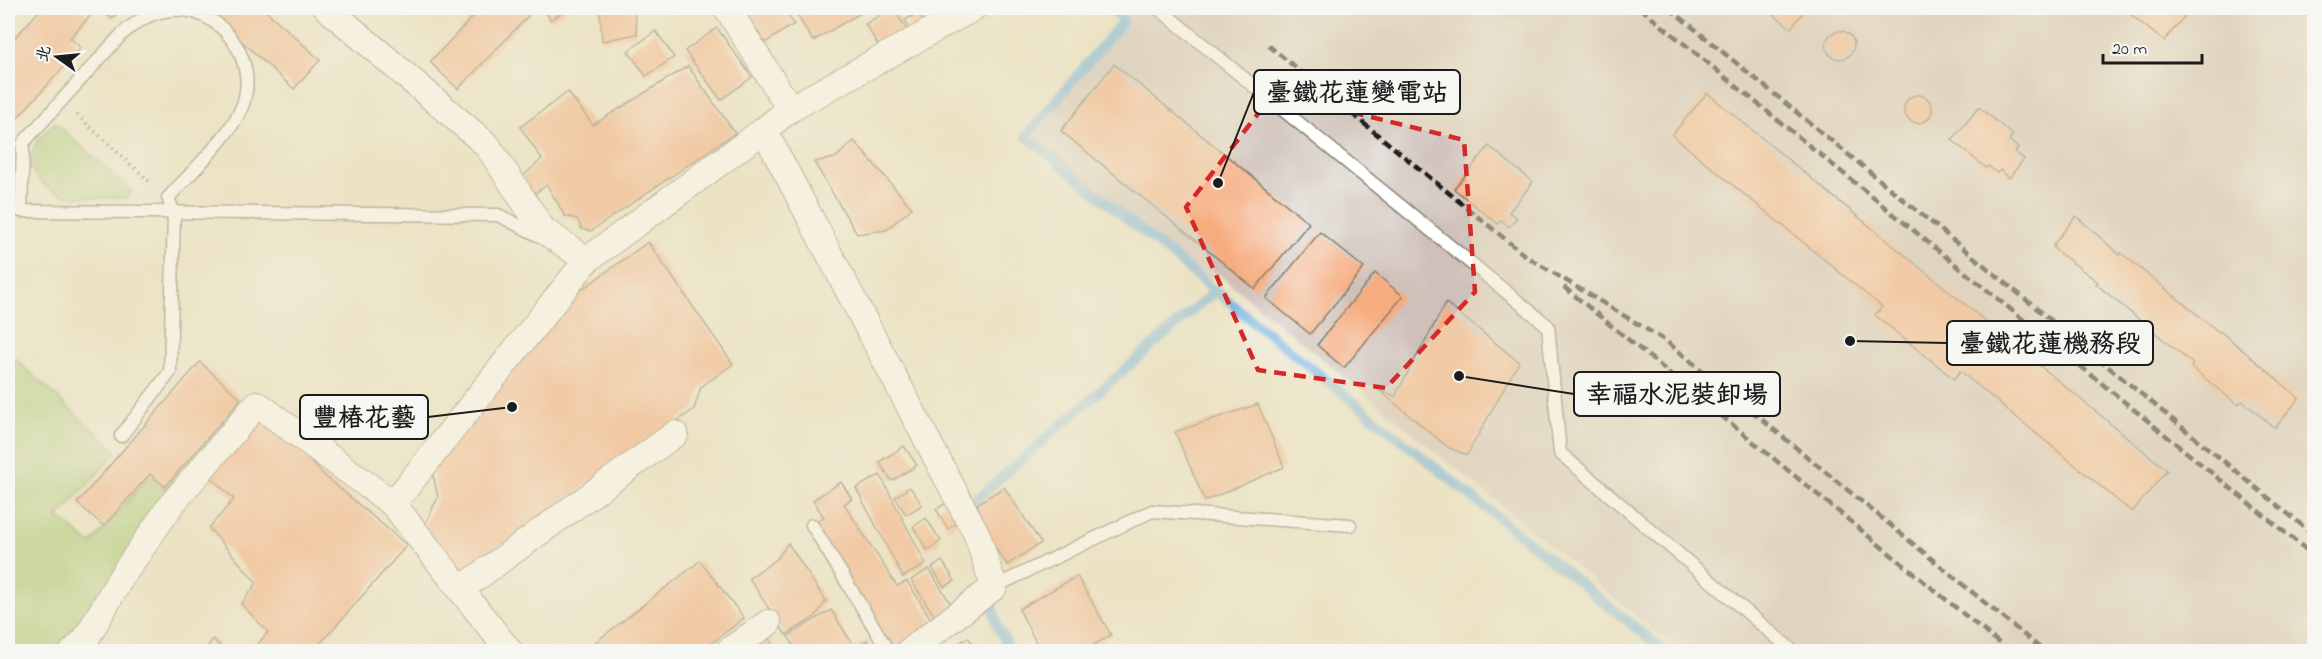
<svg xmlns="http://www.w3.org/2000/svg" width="2322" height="659" viewBox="0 0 2322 659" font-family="'Indie Flower','LXGW WenKai TC',sans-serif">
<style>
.industrial{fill:#cfc1ba}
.green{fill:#a4c973;stroke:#607248;stroke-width:1.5}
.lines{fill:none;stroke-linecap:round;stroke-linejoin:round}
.stream{stroke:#6ab1e1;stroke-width:10}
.building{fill:#f7ac7f}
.service-casing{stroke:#848070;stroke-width:15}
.minor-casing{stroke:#848070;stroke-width:28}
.path{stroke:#848070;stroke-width:4;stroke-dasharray:1.5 4.5;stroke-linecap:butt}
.service{stroke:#fff;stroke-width:12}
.minor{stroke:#fff;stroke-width:26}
.rail{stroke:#1c1c1c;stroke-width:4.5;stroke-dasharray:9 4.5;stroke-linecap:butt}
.marked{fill:none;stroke:#d62828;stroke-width:4.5;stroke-dasharray:12 8;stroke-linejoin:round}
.leader{fill:none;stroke:#1c1c1c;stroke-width:2}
.callout-dot{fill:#1c1c1c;stroke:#f6f6f2;stroke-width:2}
.callout{fill:#f6f6f2;stroke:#1c1c1c;stroke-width:2}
.callout-label{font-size:26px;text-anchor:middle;font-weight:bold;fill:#1c1c1c}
</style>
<rect width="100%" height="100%" fill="#f6f6f2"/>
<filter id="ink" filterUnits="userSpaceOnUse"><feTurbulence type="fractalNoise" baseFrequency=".0167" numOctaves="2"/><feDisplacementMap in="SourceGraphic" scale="12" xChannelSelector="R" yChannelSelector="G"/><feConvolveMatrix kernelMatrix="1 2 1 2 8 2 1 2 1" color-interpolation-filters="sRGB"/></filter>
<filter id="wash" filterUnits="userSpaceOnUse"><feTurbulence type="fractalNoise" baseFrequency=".008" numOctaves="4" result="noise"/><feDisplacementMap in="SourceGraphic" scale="24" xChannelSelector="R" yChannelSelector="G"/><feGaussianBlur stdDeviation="1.35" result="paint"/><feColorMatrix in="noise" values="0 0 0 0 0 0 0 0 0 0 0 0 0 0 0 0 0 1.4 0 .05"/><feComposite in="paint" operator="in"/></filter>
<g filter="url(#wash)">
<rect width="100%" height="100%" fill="#ece3c5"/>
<path class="industrial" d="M1118,8h1196v643h-635l-463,-379 -8,10 -176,-144 98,-121z"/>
<g class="green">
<path d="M55,122l77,70 -5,6c-19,0 -39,1 -57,-2 -27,-5 -49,-25 -34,-53 4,-7 13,-15 19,-21z"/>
<path d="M8,352l109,100 -59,65 33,27 59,-69 15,13 82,-90 -149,204 -45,49h-45z"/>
</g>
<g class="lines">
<g class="stream">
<path d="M1215,291l451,361"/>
<path d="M975,513l-2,-11 242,-211 -189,-155 98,-116 -15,-12"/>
<path d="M990,590l6,33 15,29"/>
</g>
</g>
<g id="blocks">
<g class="building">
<path d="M42,8h38l10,8 -20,22 11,10 -73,80v-83z"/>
<path d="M104,8h18l-10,11 -7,-7 2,-2z"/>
<path d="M205,8h58l57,52 -26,29z"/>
<path d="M481,8h45l5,5 -73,76 -28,-27z"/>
<path d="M544,8h26l-20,12z"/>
<path d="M600,8h34l3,26 -35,7z"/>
<path d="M740,8h42l12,16 -29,19z"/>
<path d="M793,8h76l-56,33z"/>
<path d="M893,8l18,28 -28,17 -18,-29z"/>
<path d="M919,8h22l-17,9z"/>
<path d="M1765,8h42l-16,20z"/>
<path d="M2122,8h69l-27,33z"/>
<path d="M918,13l8,14 -12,8 -9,-15z"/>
<path d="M717,28l35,49 -31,23 -36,-49z"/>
<circle cx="1840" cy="45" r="14"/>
<path d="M656,31l18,26 -28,19 -18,-25z"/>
<path d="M1114,64l195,159 -54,66 -194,-158z"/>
<path d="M688,66l47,67 -144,98 -9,-2 -5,-10 -12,-3 -18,-31 -19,13 -12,-16 26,-23 -22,-32 48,-35 25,33z"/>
<path d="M1707,93l460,377 -35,42 -172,-141 -6,8 -79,-64 7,-8 -210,-172z"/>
<circle cx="1918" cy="109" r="14"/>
<path d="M1979,107l34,28 -4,5 9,8 -3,4 9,7 -15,19 -9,-8 -3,3 -9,-7 -2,2 -34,-28z"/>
<path d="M854,141l58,67 -26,22 -29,4 -43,-72 21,-4z"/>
<path d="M1489,146l44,36 -24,30 8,6 -8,9 -8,-7 -3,4 -44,-35z"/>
<path d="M2076,216l44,39 1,-2 98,79 1,-1 79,67 -24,30 -33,-27 -4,4 -47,-38 2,-3 -97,-80 2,-2 -45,-34 2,-2 -2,-1z"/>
<path d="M1320,232l44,36 -54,66 -44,-36z"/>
<path d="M648,242l85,122 -32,23 -7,22 -235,168 -36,-49 15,-31 -6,-27 142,-175z"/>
<path d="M1375,273l28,23 -59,72 -27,-23z"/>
<path d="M1446,303l73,59 -52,93 -18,-7 -70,-58 16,6z"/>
<path d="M200,362l41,37 -76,88 -15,-13 -46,52 -27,-23z"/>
<path d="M1258,404l26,63 -79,34 -30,-69z"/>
<path d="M263,414l64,64 80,67 -88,100v7h-68l17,-20 -27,-28 16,-21 -48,-55 25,-29 -29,-27z"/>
<path d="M904,446l13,19 -25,16 -13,-19z"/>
<path d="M880,475l46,89 -23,13 -47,-89z"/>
<path d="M841,482l11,17 -8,5 53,82 10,-5 29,46 -39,25h-5l-80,-127 12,-8 -11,-17z"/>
<path d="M910,487l12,18 -16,10 -11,-18z"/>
<path d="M1004,487l37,56 -34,22 -19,-29 -11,-32z"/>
<path d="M948,502l12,19 -12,8 -12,-20z"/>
<path d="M926,518l15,23 -14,9 -14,-23z"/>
<path d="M788,543l38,58 -11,16 -29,18 -37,-57 28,-19z"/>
<path d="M700,561l44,57 -44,34h-117z"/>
<path d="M942,561l13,20 -11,6 -12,-19z"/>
<path d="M929,569l25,40 -17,11 -26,-40z"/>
<path d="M1077,576l34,59 -30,17h-40l-22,-43z"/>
<path d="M831,610l24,38 12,-8 5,12h-75l-9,-16z"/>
<path d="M768,637l10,15h-30z"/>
<path d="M968,637l10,15h-30z"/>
<path d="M213,639l12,13h-21z"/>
</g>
</g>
</g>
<g filter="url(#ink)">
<use href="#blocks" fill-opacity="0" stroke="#848070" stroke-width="1.5"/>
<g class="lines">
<g class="service-casing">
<g id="service">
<path d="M1158,8l390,318 12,127 234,199"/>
<path d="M121,436l49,-64 4,-159 -6,-15c23,-26 70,-68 77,-101 10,-44 -28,-91 -74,-87 -20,2 -34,11 -49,24l-99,109 -2,68 477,4 42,21"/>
<path d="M812,525l77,127"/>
<path d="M994,587l158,-76 198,14"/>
</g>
</g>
<g class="minor-casing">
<g id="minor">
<path d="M327,8l160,137 56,85 44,30"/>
<path d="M727,8l63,101"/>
<path d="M764,130l213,405 17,52 -86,65"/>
<path d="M461,589l214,-155"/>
<path d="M73,652l13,-13 34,-60 51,-74 86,-101 136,100"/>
<path d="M510,652l-117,-148 194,-244 177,-130 26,-21 183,-101"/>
<path d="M727,652l41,-29"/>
</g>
</g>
<path class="path" d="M77,115l74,68"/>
<use href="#service" class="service"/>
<use href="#minor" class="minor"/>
<g class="rail">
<path d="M1640,8l674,548"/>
<path d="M1669,8l645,527"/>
<path d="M1268,45l259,212 139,84 379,311"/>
<path d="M1564,287l446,365"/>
</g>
</g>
</g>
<path d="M0 0H2322V659H0ZM1274,93l190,47 11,152 -89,96 -128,-18 -72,-163z" fill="#ece3c5" fill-opacity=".55" fill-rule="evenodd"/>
<path class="marked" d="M1274,93l190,47 11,152 -89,96 -128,-18 -72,-163z"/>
<path class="leader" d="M1218 183L1254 92M1850 341L1947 343M1459 376L1574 394M512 407L428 417"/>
<g class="callout-dot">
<circle cx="1218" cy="183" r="6"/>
<circle cx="1850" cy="341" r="6"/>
<circle cx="1459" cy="376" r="6"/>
<circle cx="512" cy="407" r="6"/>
</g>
<g class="callout">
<rect x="1254" y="70" width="206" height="44" rx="6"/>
<rect x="1947" y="321" width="206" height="44" rx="6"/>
<rect x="1574" y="372" width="206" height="44" rx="6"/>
<rect x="300" y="395" width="128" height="44" rx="6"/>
</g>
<g class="callout-label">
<text x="1357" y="101">臺鐵花蓮變電站</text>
<text x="2050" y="352">臺鐵花蓮機務段</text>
<text x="1677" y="403">幸福水泥裝卸場</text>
<text x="364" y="426">豐椿花藝</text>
</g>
<rect width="2322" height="659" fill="none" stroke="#f6f6f2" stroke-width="30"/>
<g transform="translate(57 57) rotate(285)" stroke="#f6f6f2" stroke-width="4.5" paint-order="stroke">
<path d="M0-4.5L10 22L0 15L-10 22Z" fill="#1c1c1c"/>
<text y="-9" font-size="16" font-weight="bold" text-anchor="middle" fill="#1c1c1c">北</text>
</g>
<path d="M2103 54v9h99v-9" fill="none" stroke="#1c1c1c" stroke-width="3"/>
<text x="2112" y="54" font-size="18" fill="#1c1c1c" stroke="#f6f6f2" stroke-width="4.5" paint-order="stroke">20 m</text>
</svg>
